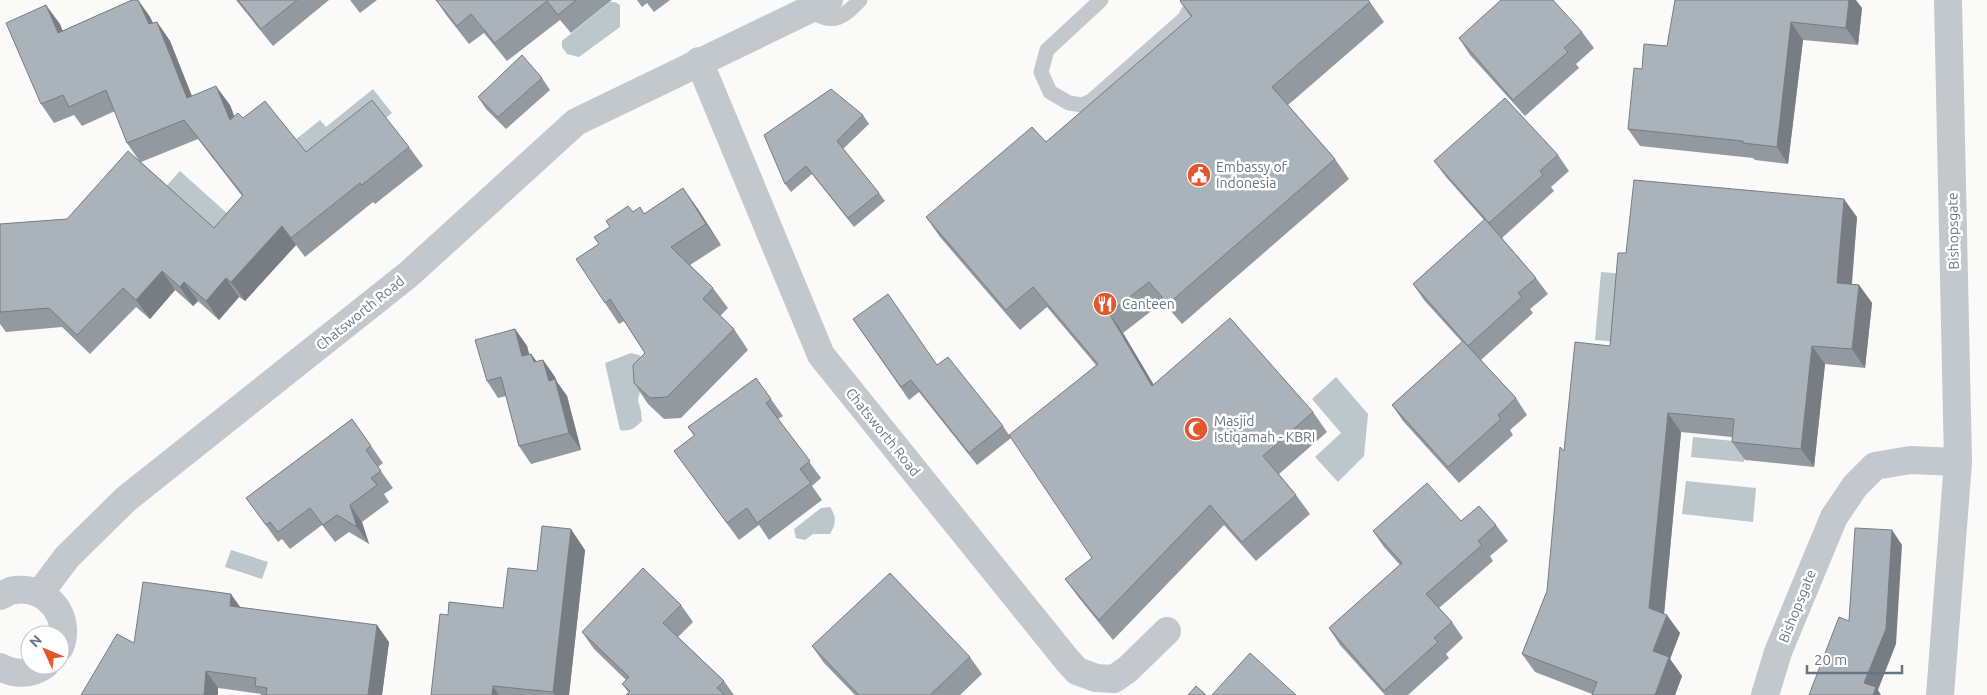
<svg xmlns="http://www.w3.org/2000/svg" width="1987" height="695" viewBox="0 0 1987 695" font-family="Ubuntu,sans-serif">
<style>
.water{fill:#bbc7cb}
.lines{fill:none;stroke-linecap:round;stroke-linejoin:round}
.lane{stroke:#c3c8cc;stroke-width:15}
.street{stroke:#c3c8cc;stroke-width:28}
.wall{fill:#929a9f;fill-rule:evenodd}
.shaded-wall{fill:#777d82}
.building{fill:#aab3b9;stroke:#777d82}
.labels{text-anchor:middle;stroke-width:5;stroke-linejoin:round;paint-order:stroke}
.poi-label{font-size:14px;fill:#657683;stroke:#fff;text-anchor:start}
.street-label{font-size:14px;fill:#657683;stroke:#fff}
</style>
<rect width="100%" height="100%" fill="#fafaf8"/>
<g class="water">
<path d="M610,2h5l5,3v22l-41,30 -12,-3 -5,-7v-6z"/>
<path d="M373,89l19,24 -73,58 -25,-30 26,-21 6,7z"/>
<path d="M180,171l59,53 -16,18 -64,-48z"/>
<path d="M1601,272l24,2 -6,68 -24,-2z"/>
<path d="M631,353l8,2 8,7 -9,38 3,11 1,10c-7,7 -12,11 -22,9l-15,-67z"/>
<path d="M1336,377l32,37 -4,42 -26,26 -23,-25 26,-24 -29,-34z"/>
<path d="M1693,437l52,5 -1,20 -53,-5z"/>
<path d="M1686,481l70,7 -3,34 -71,-8z"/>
<path d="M830,507c7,10 6,17 0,27h-17l-8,6 -9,-2 -2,-9 27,-21z"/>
<path d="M231,550l37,12 -6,17 -37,-12z"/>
</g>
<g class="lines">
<g class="lane">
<path d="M1101,0l-54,50 -6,22 9,20 19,11 13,2 9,-4 94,-83 9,-18"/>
<path d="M807,10c26,14 33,11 53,-10"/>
</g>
<g class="street">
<path d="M699,61l122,294 246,305 10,11 19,7 18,1 14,-10 39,-38"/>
<path d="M40,593l27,-36 59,-58 283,-225 167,-152 253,-122"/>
<path d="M0,596c5,-2 10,-6 15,-6 32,-4 57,26 45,57"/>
<path d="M0,667c14,8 32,8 45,-2"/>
<path d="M1765,695l13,-43 56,-135 21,-31 20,-20 35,-6 48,2"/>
<path d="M1940,695l18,-233 -10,-462"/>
</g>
</g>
<g class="wall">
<path d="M132,0h6l12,17 3,6 4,-1 13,19 22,55 38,9 4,11 9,2 63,34 103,-5 14,19 -48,38 -2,-2 -68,55 -9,-12 -51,56 -6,-4 -20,23 -21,-19 -5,5 -18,-16 -25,29 -14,-12 -46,47 -28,-27 -56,5 -6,-8v-100l67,-5 73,-57 -13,-19 -12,-32 -33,15 -8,-11 -20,8 -13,-19 19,-80 2,7zM198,139l44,57 -28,32 -73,-66z"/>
<path d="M236,0h93l-56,46z"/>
<path d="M350,0h27l-17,13z"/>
<path d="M436,0h176l-41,33 -11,-13 -53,41 -23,-28 -15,11 -22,-28z"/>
<path d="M637,0h33l-16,12 -7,-9 -5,4z"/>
<path d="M1180,1l190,1 14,20 -96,83 47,54 14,20 -167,145 -19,-22 -40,31 31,52 159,27 14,20 -48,42 17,21 14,19 -54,47 -32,-36 -111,115 -34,-42 -14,-19 27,-21 4,-193 -49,-58 -27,23 -80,-93 -14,-20 120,-75 145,-125z"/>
<path d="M1862,8l-4,37 -55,-5 -15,124 -33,-4 -2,-2 -113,-12 -12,-17 14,-60 25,-23z"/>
<path d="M1582,32l12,16 -18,16 3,4 -54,48 -55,-61 -11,-17z"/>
<path d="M542,78l8,12 -44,39 -20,-20 -8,-12z"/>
<path d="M863,115l6,9 -26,25 36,44 6,8 -31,26 -42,-53 -21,18 -6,-8z"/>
<path d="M1558,155l11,16 -18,16 3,4 -52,47 34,40 12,16 -18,15 3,4 -52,47 35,38 11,17 -17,15 3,5 -54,48 -56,-62 -11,-16 70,-63 -38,-42 -11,-16 71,-64 -38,-43 -12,-16z"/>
<path d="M683,188l38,57 -31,20 23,23 15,20 -8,8 14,13 14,21 -67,68 -17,1 -16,-15 -14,-21 11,-30 -21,-32 -5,3 -14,-21 -6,-59 41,-37 4,7z"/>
<path d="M1857,217l-5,67 7,1 13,18 -7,65 -40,-4 -11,103 -69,-7 -13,-18v-5l-51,-5 -17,182 16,19 -10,26 12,17 -7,19h-83v-1l-57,-22 -13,-18 25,-63 17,-140 46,-105 16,-93z"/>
<path d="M853,319l84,46 66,61 8,12 -34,27 -58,-73 -10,8z"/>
<path d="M515,329l12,17 2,8h2l6,8 6,-2 12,17 2,5 10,14 14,54 -50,14 -12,-18 -13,-50 -8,2 -11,-17z"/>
<path d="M756,378l27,38 -5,3 43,59 -9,8 10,14 -53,40 -10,-15 -20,15 -65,-89 20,-15 -6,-9z"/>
<path d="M352,419l31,44 -5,4 15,21 -9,6 5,8 -27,20 7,22 -20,-12 -14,10 -13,-17 -32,24 -8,-10 -4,3 -32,-44z"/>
<path d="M1461,521l35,4 12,16 -18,15 3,5 -54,47 13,14 11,16 -17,16 3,4 -41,37h-23l-45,-50 -11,-17 71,-63 -16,-18 -11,-16z"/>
<path d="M585,550l-16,145h-138l17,-80 55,-7 34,-37z"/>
<path d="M681,605l12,17 -15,15 46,44 10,14h-108l3,-2 -7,-9 4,-4 -32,-31 -12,-17z"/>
<path d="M241,608l148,34 -7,53h-121v-1l-43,-6v7h-137l53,-52z"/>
<path d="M812,646l158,11 12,17 -22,21h-105l-31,-32z"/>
</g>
<g class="shaded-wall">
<path d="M138,0l12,17 12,26 -13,-19z"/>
<path d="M1849,0h7l6,8 -4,37 -12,-17z"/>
<path d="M46,5l14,19 11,28 -13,-19z"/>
<path d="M157,22l13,19 30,76 -13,-19z"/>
<path d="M1791,22l12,18 -15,124 -11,-17z"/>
<path d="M216,86l14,19 13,34 -13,-19z"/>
<path d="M683,188l15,21 23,36 -15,-21z"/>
<path d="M1844,199l13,18 -7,85 -13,-19z"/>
<path d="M282,226l14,19 -51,56 -14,-19z"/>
<path d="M162,271l13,19 -25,29 -14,-19z"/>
<path d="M226,278l13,19 -20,23 -13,-19z"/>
<path d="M184,282l14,19 -5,5 -13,-19z"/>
<path d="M1859,285l13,18 -7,65 -13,-19z"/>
<path d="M1109,313l14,20 43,73 -14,-20z"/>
<path d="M515,329l12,17 7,27 -12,-17z"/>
<path d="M1812,346l13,18 -11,103 -13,-18z"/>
<path d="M531,354l12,17 -9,-9z"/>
<path d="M543,360l12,17 2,5 10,14 14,54 -12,-17 -20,-52z"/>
<path d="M1668,413l13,19 -18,193 4,-10 13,18 -10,26 12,17 -7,19h-20l-6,-87z"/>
<path d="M350,505l12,17 7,22 -12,-17z"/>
<path d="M571,529l14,21 -16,145h-14l-2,-3z"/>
<path d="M1892,530l10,15 -6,99 -18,46 3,5h-8l-9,-12z"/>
<path d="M231,594l12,17 -13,-5z"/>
<path d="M377,625l12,17 -7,53h-14z"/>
<path d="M206,671l12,17v7h-14z"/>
<path d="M493,686l6,9h-7z"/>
</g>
<g class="building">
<path d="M132,0h6l11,24 8,-2 30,76 29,-12 14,34 8,-7 5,5 22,-17 41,51 66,-52 37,47 -47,38 -2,-2 -69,55 -9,-12 -51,56 -5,-4 -20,23 -22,-19 -4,5 -18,-16 -26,29 -13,-12 -46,47 -28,-27 -49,4v-88l67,-5 61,-68 86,77 29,-33 -59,-75 -57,23 -21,-53 -37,17 -6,-12 -22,9 -35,-81 40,-18 12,28z"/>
<path d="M238,0h59l-36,29z"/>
<path d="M436,0h140l-18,15 -11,-14 -52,42 -24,-29 -14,12z"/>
<path d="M1181,0h187l2,2 -98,85 63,72 -167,145 -19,-22 -40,31 43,73 78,-68 83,94 -50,44 33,39 -54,47 -32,-37 -111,115 -34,-41 27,-21 -83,-123 89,-71 -65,-77 -27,23 -80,-93 106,-90 14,15 146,-126 -12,-15z"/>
<path d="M1501,0h52l29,32 -18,16 4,4 -55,48 -54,-62z"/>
<path d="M1675,0h174l-3,28 -55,-6 -14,125 -34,-4v-2l-115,-12 6,-61 8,1 2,-25 23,2z"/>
<path d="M522,55l20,23 -44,39 -20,-20z"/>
<path d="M831,89l32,26 -26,26 42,52 -31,25 -42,-52 -21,18 -21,-49z"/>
<path d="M1505,98l53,57 -18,16 3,4 -54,48 -55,-62z"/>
<path d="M1634,180l210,19 -7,84 22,2 -7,64 -40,-3 -11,103 -69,-7 2,-23 -66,-6 -19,195 18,7 -14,36 16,6 -14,38h-63l5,-13 -75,-28 25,-63 13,-144 4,4 11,-109 35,4 8,-93h8z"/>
<path d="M683,188l23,36 -35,23 42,41 -10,11 31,30 -67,68 -17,1 -16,-15 -1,-18 12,-12 -35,-54 -5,4 -29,-44 23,-15 -5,-7 16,-10 -4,-6 22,-15 5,6 7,-5 4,7z"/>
<path d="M1485,219l51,59 -18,15 4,4 -54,49 -55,-62z"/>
<path d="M888,294l49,71 11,-8 55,69 -34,27 -58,-73 -10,7 -48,-68z"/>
<path d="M515,329l7,27 9,-2 3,8 9,-2 6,21 6,-2 14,54 -50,13 -18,-69 -14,4 -12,-41z"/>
<path d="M1463,341l53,57 -18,17 3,4 -53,48 -56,-62z"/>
<path d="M756,378l15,21 -5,4 44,58 -10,8 11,14 -54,40 -10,-15 -20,15 -53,-72 21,-16 -7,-8z"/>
<path d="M352,419l19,27 -5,4 15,21 -10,7 6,7 -27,20 7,22 -20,-12 -14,10 -13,-17 -32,24 -8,-10 -4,3 -20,-27z"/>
<path d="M1427,483l34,38 18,-15 17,19 -18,16 4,4 -56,49 26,28 -18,16 4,4 -54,49 -55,-63 73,-65 -29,-32z"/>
<path d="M542,526l29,3 -18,163 -60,-6 -1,9h-61l9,-81 8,1 1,-13 54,6 5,-40 29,3z"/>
<path d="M1855,528l37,2 -6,99 -22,54 12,4 -3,8h-64l30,-78 10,4z"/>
<path d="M643,568l38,37 -18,18 61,58 -7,7 8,7h-99l4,-4 -8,-7 7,-7 -47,-45z"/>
<path d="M890,573l80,84 -40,38h-71l-47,-49z"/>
<path d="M143,582l88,12 -1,12 147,19 -9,70h-102l1,-7 -12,-2 1,-8 -50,-7 -2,24h-123l36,-61 17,9z"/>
<path d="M1250,653l46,42h-84z"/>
<path d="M1196,686l10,9h-18z"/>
</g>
<defs>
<g id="civic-disc" transform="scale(1.25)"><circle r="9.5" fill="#e4572e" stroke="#fff"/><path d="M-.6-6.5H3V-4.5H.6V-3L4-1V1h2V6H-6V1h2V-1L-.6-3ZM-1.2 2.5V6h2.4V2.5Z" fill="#fff"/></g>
<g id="restaurant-disc" transform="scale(1.25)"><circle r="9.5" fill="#e4572e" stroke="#fff"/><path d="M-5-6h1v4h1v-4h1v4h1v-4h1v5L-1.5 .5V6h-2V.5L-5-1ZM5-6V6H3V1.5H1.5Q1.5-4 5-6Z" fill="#fff"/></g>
<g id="mosque-disc" transform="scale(1.25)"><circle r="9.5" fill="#e4572e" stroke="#fff"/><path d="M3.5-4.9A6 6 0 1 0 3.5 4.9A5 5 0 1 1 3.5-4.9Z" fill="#fff"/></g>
</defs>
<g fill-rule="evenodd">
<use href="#civic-disc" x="1199" y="175"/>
<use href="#restaurant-disc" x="1105" y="304"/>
<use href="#mosque-disc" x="1196" y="429"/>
</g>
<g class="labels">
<g class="poi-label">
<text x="1216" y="172">Embassy of<tspan x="1216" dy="16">Indonesia</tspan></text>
<text x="1122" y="309">Canteen</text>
<text x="1214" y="426">Masjid<tspan x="1214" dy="16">Istiqamah - KBRI</tspan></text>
</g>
<g class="street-label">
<text transform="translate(1953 231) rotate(-91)" y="5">Bishopsgate</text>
<text transform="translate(360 313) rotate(-39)" y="5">Chatsworth Road</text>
<text transform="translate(883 432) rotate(51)" y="5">Chatsworth Road</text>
<text transform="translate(1797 606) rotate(-68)" y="5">Bishopsgate</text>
</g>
</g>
<g transform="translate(45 650) rotate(314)"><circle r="24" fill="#ffffff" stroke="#c1c8cd"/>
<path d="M0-4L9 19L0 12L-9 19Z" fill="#e4572e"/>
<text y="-8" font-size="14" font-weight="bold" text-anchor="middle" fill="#657683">N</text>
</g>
<path d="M1807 665v8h95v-8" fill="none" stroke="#657683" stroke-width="2.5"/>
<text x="1814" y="665" font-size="15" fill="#657683" stroke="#ffffff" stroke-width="4" paint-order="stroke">20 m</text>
</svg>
